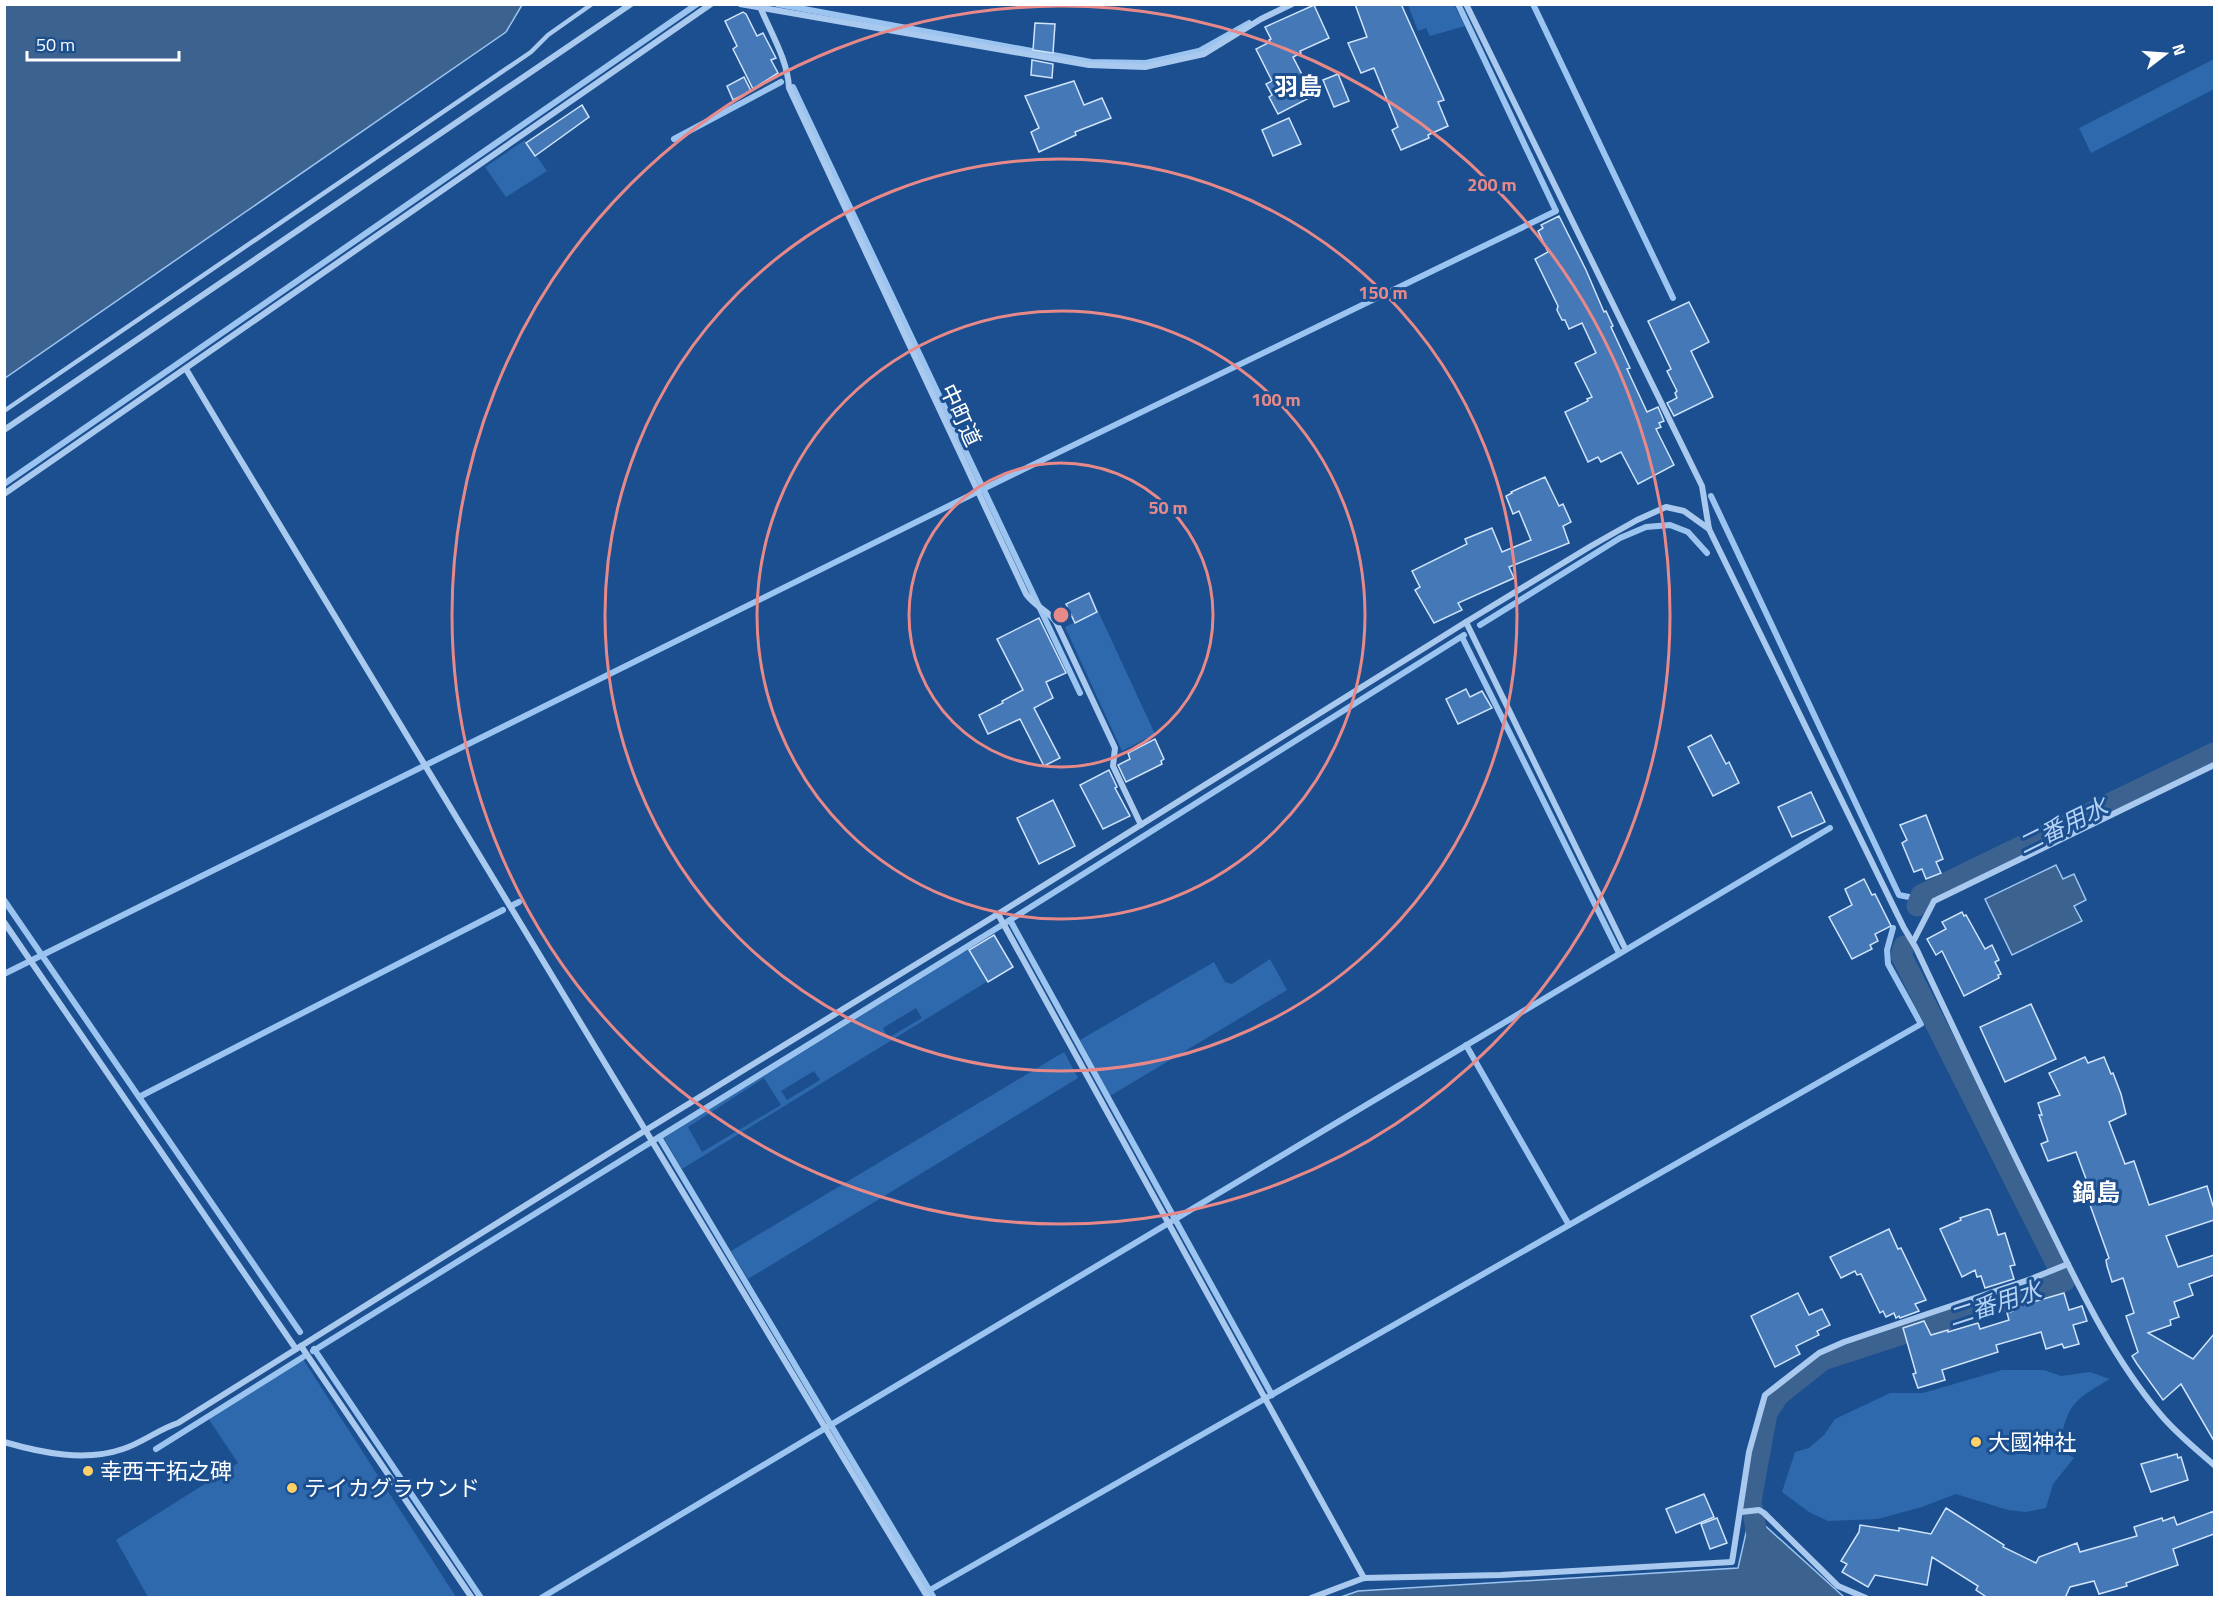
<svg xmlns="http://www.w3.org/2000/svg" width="2219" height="1602" viewBox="0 0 2219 1602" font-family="'Titillium Web','Noto Sans JP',sans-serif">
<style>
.green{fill:#2e69ad;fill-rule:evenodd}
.water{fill:#3c6290;stroke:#9cc4f0;stroke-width:1.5}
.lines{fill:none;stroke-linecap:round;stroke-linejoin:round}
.stream{stroke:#9cc4f0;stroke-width:6}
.canal{stroke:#3c6290;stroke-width:21}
.building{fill:#4478b7;stroke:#cfe3fa;stroke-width:1.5}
.service{stroke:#a9c9ee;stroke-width:4.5}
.minor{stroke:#a9c9ee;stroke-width:6}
.ring{fill:none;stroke:#e88989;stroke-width:3}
.poi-dot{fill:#ffd166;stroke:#1b4f8f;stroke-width:2}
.labels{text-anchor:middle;stroke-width:6;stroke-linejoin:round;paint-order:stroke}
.street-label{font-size:22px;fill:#fff;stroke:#1b4f8f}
.poi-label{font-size:22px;fill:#fff;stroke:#1b4f8f;text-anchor:start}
.neighbourhood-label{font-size:24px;font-weight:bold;fill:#fff;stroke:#1b4f8f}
.water-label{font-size:24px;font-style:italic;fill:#b5d3f5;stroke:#1b4f8f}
.centre{fill:#e88989;stroke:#1b4f8f;stroke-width:3}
.ring-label{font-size:18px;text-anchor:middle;font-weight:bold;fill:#e88989;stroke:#1b4f8f;stroke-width:6;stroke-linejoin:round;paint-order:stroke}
</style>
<rect width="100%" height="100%" fill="#1b4f8f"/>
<g class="green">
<path d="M1408,5h46l11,21 -35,10 -4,-8 -8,3z"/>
<path d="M2214,59v30l-123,64 -12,-25z"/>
<path d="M525,140l22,31 -41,26 -21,-30z"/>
<path d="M1098,611l57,123 -33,17 -57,-124z"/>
<path d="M969,949l19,32 -306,188 -18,-31zM916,1008l6,10 -34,20 -5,-10zM814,1071l6,9 -33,20 -6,-9zM764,1078l17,27 -79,47 -14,-25z"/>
<path d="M1270,959l17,31 -177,106 -30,-56 134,-78 11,20 7,2z"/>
<path d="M1064,1052l14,26 -330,201 -17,-28z"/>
<path d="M303,1359l153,238h-308l-32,-57 122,-77 -30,-45z"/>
<path d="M2002,1370h42l17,6 29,-4 20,7c-39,23 -42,25 -51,70l15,9 -21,26 -7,24 -20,4 -18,-2 -52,-16 -34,13 -44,12 -50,2 -19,-9 -27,-20 13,-40 14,-4 15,-13 11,-16 55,-26h33z"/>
</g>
<g class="water">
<path d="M5,4h517v1l-16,27 -501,346z"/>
<path d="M2056,865l7,14 11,-5 12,26 -12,6 8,15 -70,34 -27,-56z"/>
<path d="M1761,1522l83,75h-503l17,-6 380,-23 10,-44z"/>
</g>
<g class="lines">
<g class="stream">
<path d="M777,4l314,58 55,1 53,-12 50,-28"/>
<path d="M1533,4l140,294"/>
<path d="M793,87l287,606"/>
<path d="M674,139l107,-57"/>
<path d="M4,484l693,-480"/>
<path d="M1711,496l188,399 20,4"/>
<path d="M1480,625l140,-87 26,-11 24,-2 18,7 19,21"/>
<path d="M1462,637l157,316"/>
<path d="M4,900l296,432"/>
<path d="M511,906l8,-4"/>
<path d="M1010,920l262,475"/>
<path d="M4,974l979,-485 573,-278 -98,-207"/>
<path d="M1466,1045l103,180"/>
<path d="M139,1097l364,-187"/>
<path d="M659,1137l275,461"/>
<path d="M314,1349l167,249"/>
<path d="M313,1351l697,-431 454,-285"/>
<path d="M156,1449l147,-92"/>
<path d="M930,1590l991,-566 -33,-60 -1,-14 6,-22"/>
<path d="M541,1598l1289,-770"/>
</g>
<g class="canal">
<path d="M1917,906l4,-11 293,-142"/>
<path d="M1768,1598l-17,-97 16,-88 12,-18 44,-35 242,-79 -164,-326 3,-9"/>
</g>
</g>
<g class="building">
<path d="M1355,4h46l43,96 -6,2 10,24 -20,9 1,3 -28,12 -9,-20 6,-3 -24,-59 -13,5 -13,-30 19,-6z"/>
<path d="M1314,5l15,33 -29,13 1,2 -8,4 20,39 -35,18 -9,-17 3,-2 -6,-11 6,-3 -16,-32 14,-7 -1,-2 2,-1 -6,-12z"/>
<path d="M743,12l3,2 11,22 6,-3 13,25 -5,2 7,13 -25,16 -20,-40 4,-3 -12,-25z"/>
<path d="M1035,23l20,1 -2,29 -20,-3z"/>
<path d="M1032,60l21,4 -1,14 -21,-3z"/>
<path d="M1338,74l11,27 -15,6 -11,-27z"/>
<path d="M744,77l7,14 -18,9 -6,-14z"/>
<path d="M1074,81l10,24 18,-7 9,20 -36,14 1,3 -37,17 -8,-20 8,-4 -14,-32z"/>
<path d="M582,105l7,12 -54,39 -9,-13z"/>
<path d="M1289,118l12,26 -28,12 -11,-26z"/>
<path d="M1559,216l27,54 18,42 2,-1 7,15 -2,1 19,41 -3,1 20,43 11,-5 6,14 -5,2 2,4 -5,2 18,36 -36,19 -17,-32 -20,10 -3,-5 -10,5 -23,-50 23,-11 -1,-2 5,-2 -17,-34 21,-10 -14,-30 -13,6 -4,-9h-3l-5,-10 1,-4 -23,-47 13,-7 -10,-21 5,-3 -2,-3z"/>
<path d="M1689,302l20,40 -18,9 22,46 -39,19 -7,-13 10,-5 -2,-5 2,-2 -10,-20 4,-2 -23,-48z"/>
<path d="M1545,477l14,29 4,-2 8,18 -8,4 6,17 -60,24 5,11 -56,25 4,7 -28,13 -19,-33 5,-3 -8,-16 55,-27 -2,-5 27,-11 10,24 29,-12 -12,-29 -6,3 -7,-18 6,-3 -1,-1z"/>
<path d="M1089,593l8,19 -22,11 -9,-19z"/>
<path d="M1039,618l27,55 -20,9 7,16 -19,10 26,50 -16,8 -24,-47 -32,15 -9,-19 24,-12 -1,-2 21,-11 -26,-51z"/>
<path d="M1466,689l4,8 12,-6 10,17 -34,16 -12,-25z"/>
<path d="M1711,735l15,29 3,-2 10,21 -26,13 -25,-49z"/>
<path d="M1155,739l9,20 -3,2 1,3 -36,18 -8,-17 12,-6 -2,-6z"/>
<path d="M1109,770l8,17 -2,1 15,28 -27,13 -23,-44z"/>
<path d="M1811,792l14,30 -33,15 -14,-30z"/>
<path d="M1053,800l22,46 -36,18 -22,-46z"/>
<path d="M1926,815l17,44 -7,3 5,11 -15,6 -4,-10 -8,3 -12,-29 5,-3 -7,-15z"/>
<path d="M1864,879l8,16 3,-1 16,32 -16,8 3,7 -8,4 2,4 -20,10 -23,-42 23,-12 -7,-16z"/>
<path d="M1962,912l2,4 2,-1 19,34 7,-4 7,15 -4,2 6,12 -3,1 1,3 -35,18 -22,-45 -6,4 -9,-16 19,-10 -4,-7z"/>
<path d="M994,935l19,32 -25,15 -19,-32z"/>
<path d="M2031,1004l25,55 -51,23 -25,-55z"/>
<path d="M2085,1057l3,6 16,-6 7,17 2,-1 8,21 5,20 -17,8 16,42 9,-3 15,44 58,-19 7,23v11l-48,16 12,31 36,-12v20l-25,9 4,11 -19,7 5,15 -9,3 1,5 -23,8 45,26 21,-25v107l-33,-57 -18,16 -26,-36 -5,-8 6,-4 -12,-36 8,-3 -11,-35 -11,4 -5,-16 -1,-6 3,-2 -25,-70 5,-1 -13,-35 -28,9 -7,-17 7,-3 -9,-26h3l-4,-12 22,-8 -11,-22z"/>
<path d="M1987,1209l3,1 8,25 7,-2 10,32 -5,1 4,13 -29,9 -4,-12 -4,1 -2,-7 -13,7 -22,-48 21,-9 -1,-2z"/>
<path d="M1889,1229l9,20 3,-1 25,52 -11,4 4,7 -19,7 -1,-2 -3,2 -2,-5 -8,4 -3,-6 -3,2 -19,-39 -4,1 -2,-4 -14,7 -11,-21z"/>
<path d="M1798,1293l11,22 13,-6 8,16 -13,6 2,4 -23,11 4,8 -25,13 -24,-51z"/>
<path d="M2064,1293l5,17 13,-4 5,15 -14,4 6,19 -15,4 -2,-4 -16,5 -5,-17 -45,13 2,7 -56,18 3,10 -27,8 -5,-14 3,-1 -13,-45 21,-7 7,14 17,-5v2l30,-9 2,6 29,-9 -2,-7 6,-2 -1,-3z"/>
<path d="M2177,1454l1,4 3,-1 7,23 -37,12 -10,-28z"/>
<path d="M1704,1494l10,23 -38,16 -10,-24z"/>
<path d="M1946,1508l58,37 -1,2 33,16 3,-6 38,-14 3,9 57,-16 -3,-9 28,-9 1,3 11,-4 3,8 37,-14v23l-41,15 5,16 -52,18 1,3 -28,8 -5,-13 -24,6 -5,11h-77l-12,-8 2,-4 -46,-29 -5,28 -52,-10 -7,12 -26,-15 5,-8 -6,-3 18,-29 1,-7 39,6v-3l32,6z"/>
<path d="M1717,1518l10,25 -17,6 -9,-25z"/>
</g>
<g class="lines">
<path class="service" d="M4,411l527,-359 17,-17 44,-31"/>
<g class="minor">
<path d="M740,4l349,61 56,2 59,-13 57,-35 31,-15"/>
<path d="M1466,4l236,482 7,43 195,399 12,20c38,81 76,162 116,243 38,76 73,158 129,224 16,19 35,34 53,50"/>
<path d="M761,9c10,24 27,52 28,79l237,506c9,13 22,16 30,28l59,126 -2,18 28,59"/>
<path d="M186,369c245,411 495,819 742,1229"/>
<path d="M4,430l627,-426"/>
<path d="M4,494l707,-490"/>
<path d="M1466,622l158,324"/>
<path d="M998,914l366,664"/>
<path d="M4,922l292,427"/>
<path d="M1913,942l21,-41 280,-136"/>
<path d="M301,1346l171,252"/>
<path d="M4,1442c38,11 81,20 119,7 19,-6 36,-20 55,-26l468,-293 352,-216 468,-292 125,-76 46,-26 29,-13 18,4 25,18"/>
<path d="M1741,1512l18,-2 5,3 74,73 28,12"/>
<path d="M1311,1598l53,-20 137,-3 231,-13 17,-110 16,-57 54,-42 25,-11 187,-63 37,-15"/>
</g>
</g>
<g class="ring">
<circle cx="1061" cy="615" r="152"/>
<circle cx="1061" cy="615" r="304"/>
<circle cx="1061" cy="615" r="456"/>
<circle cx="1061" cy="615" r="609"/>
</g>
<g class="poi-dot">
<circle cx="1976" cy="1442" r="6"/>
<circle cx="88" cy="1471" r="6"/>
<circle cx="292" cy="1488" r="6"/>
</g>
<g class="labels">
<g class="street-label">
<text transform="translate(961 415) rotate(65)" y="8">中町道</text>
</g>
<g class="poi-label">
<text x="1988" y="1450">大國神社</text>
<text x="100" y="1479">幸西干拓之碑</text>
<text x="304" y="1496">テイカグラウンド</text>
</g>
<g class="neighbourhood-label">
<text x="1298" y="95">羽島</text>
<text x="2096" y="1201">鍋島</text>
</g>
<g class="water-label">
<text transform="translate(2063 826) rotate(-26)" y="8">二番用水</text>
<text transform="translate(1995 1304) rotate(-18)" y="8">二番用水</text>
</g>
</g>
<circle cx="1061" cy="615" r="9" class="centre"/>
<g class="ring-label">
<text x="1492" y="191">200 m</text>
<text x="1383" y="299">150 m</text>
<text x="1276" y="406">100 m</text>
<text x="1168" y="514">50 m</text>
</g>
<rect width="2219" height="1602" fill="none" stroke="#ffffff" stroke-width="12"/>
<g transform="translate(2165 54) rotate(73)" stroke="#1b4f8f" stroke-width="4.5" paint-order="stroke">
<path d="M0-4.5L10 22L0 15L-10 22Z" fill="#ffffff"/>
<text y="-9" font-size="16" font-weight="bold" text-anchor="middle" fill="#ffffff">N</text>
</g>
<path d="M27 51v9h152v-9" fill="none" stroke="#ffffff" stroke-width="3"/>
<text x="36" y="51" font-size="18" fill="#ffffff" stroke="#1b4f8f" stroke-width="4.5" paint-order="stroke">50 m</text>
</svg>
